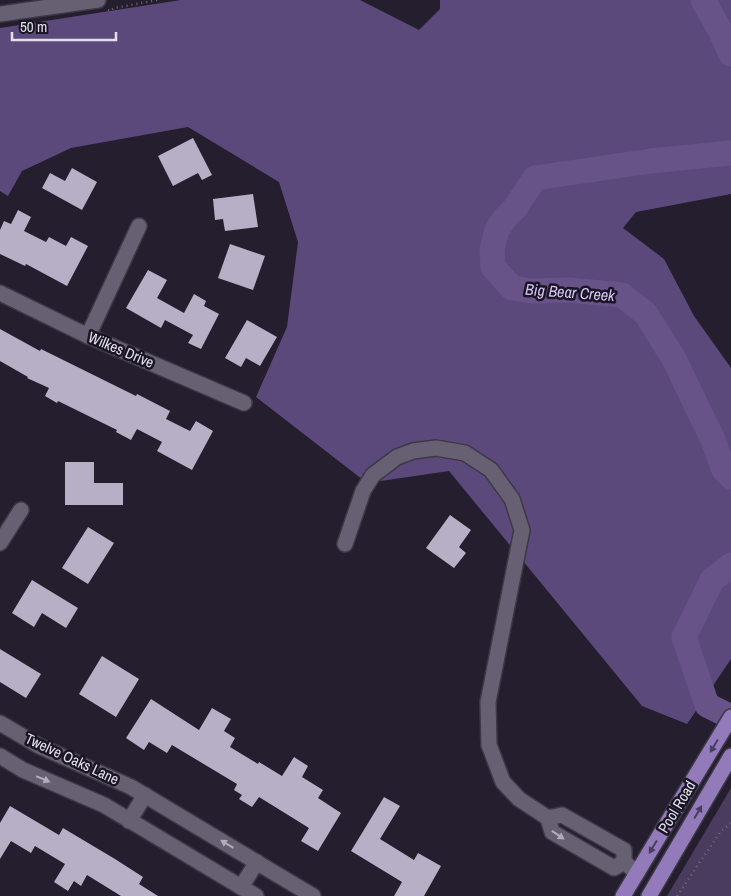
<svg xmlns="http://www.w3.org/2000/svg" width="731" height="896" viewBox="0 0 731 896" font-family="'Archivo Narrow',sans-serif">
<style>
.green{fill:#493c5e}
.forest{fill:#5c497c}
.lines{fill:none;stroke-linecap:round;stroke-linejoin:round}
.river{stroke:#675388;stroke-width:25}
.building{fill:#b6afc5}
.minor-casing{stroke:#3c3845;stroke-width:18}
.major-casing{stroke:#3c3845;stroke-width:18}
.path{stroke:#716c7a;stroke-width:2.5;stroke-dasharray:1 4;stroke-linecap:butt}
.minor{stroke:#676073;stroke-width:15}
.major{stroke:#937aba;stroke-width:15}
.oneway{fill:#4a3d60}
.oneway2{fill:#b1adbb}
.labels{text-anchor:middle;stroke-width:5;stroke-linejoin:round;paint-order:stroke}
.street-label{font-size:15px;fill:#e3e0eb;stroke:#1a1524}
.water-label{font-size:16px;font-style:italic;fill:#d6c6f6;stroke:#1a1524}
</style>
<rect width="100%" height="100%" fill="#241e2e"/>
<path class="green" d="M731,788v108h-64z"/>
<path class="forest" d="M181,0h179l59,30 21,-21v-9h291v194l-95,18 -13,16 41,31 30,57 37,52v291l-44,65 -45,-18 -193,-235 -82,12 -111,-86 31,-70 11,-85 -19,-60 -91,-55 -117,21 -49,23 -14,25 -8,-5v-163z"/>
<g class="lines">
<g class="river">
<path d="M703,0l17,30 11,24"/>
<path d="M731,153l-80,8 -116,17 -20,30 -10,10 -8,12 -5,19 1,18 19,21 20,3 37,-1 53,5 24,19 28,45 39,81 11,30 7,7"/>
<path d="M731,565l-19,15 -28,57 23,68 24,12"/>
</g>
</g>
<g class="building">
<path d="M193,138l19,37 -10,5 -4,-7 -25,13 -15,-30z"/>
<path d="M72,168l25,14 -15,28 -40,-22 8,-15 15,8z"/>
<path d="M253,194l5,33 -33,4 -2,-12 -8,1 -2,-21z"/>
<path d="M18,210l13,7 -7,14 22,11 3,-5 17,9 5,-9 17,9 -21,40 -41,-22 -1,2 -25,-12v-24l4,-9 7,3z"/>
<path d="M230,244l35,12 -12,34 -35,-12z"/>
<path d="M148,270l19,10 -10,18 27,15 10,-19 12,7 -2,5 15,8 -18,35 -13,-6 5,-8 -28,-15 -4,8 -35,-20z"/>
<path d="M247,320l30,17 -17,29 -14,-8 -5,9 -16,-9z"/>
<path d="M0,329l40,22 1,-2 95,47 1,-2 33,17 -4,8 24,12 6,-10 17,10 -21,39 -35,-19 5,-9 -25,-13 -6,11 -15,-8 1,-2 -59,-29 -1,2 -12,-7 4,-8 -22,-10 1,-1 -28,-16z"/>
<path d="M65,462h29v21h29v22h-58z"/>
<path d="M450,515l21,15 -12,17 7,6 -12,15 -28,-20z"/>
<path d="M88,527l26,16 -26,41 -26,-16z"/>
<path d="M32,580l46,28 -12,20 -24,-15 -8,14 -22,-14z"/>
<path d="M0,649l41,25 -15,24 -26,-16z"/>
<path d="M102,656l37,23 -23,38 -37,-23z"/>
<path d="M151,699l48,31 13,-22 19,11 -7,12 11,7 -5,9 28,17 1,-2 23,14 12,-19 14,9 -6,11 21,13 -5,8 23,15 -23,38 -17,-10 8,-13 -50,-31 -7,10 -13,-8 3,-4 -8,-5 3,-6 -65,-39 -5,8 -18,-11 -5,8 -18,-12z"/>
<path d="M384,797l16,9 -20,33 34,21 4,-7 23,13 -17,30h-30l8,-14 -51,-31z"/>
<path d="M10,806l49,29 4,-7 52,31 28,18 -4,7 19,12h-37l-34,-21 -6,11 -7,-5 -6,10 -14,-9 11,-18 -30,-18 -4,7 -20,-12 -11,18v-36z"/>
</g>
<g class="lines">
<g class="minor-casing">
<g id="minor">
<path d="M0,14l98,-14"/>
<path d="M0,293l88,43 156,67"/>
<path d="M88,336l51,-110"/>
<path d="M0,543l21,-33"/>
<path d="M345,544l18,-53 10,-16 24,-18 16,-6 23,-3 29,5 26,17 21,29 10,31 -34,172 1,43 14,37 16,17 29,19"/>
<path d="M0,723l39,23 92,41 182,109"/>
<path d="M0,756l23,14 81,35 152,91"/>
<path d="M129,821l16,-26"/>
<path d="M624,862l-10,6 -62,-36 -4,-14 14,-3 62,35v12l13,11"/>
<path d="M241,887l16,-25"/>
</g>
</g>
<g class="major-casing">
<g id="major">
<path d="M623,896l108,-179"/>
<path d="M649,896l82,-140"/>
</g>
</g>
<g class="path">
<path d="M108,10l2,1 4,-3 44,-8"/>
<path d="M677,896l44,-65 10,-8"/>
</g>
<use href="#minor" class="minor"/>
<use href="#major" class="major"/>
</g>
<defs><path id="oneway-solid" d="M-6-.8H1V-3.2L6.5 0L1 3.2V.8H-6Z" transform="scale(1.25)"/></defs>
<g class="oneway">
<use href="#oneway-solid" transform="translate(714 746) rotate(121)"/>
<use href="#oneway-solid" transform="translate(698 812) rotate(-60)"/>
<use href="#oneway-solid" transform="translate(653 847) rotate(121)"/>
</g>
<g class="oneway2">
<use href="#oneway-solid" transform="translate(43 779) rotate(23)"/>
<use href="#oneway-solid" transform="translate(558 835) rotate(34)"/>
<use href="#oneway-solid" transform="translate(227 844) rotate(-149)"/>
</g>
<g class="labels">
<g class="street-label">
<text transform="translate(121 350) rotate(23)" y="5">Wilkes Drive</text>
<text transform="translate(72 759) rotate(25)" y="5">Twelve Oaks Lane</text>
<text transform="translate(677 807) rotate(-59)" y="5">Pool Road</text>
</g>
<g class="water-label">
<text transform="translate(570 292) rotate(4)" y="6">Big Bear Creek</text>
</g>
</g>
<path d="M12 32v8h104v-8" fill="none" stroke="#e3e0eb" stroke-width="2.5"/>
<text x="20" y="32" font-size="15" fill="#e3e0eb" stroke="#1a1524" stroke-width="4" paint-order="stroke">50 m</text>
</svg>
